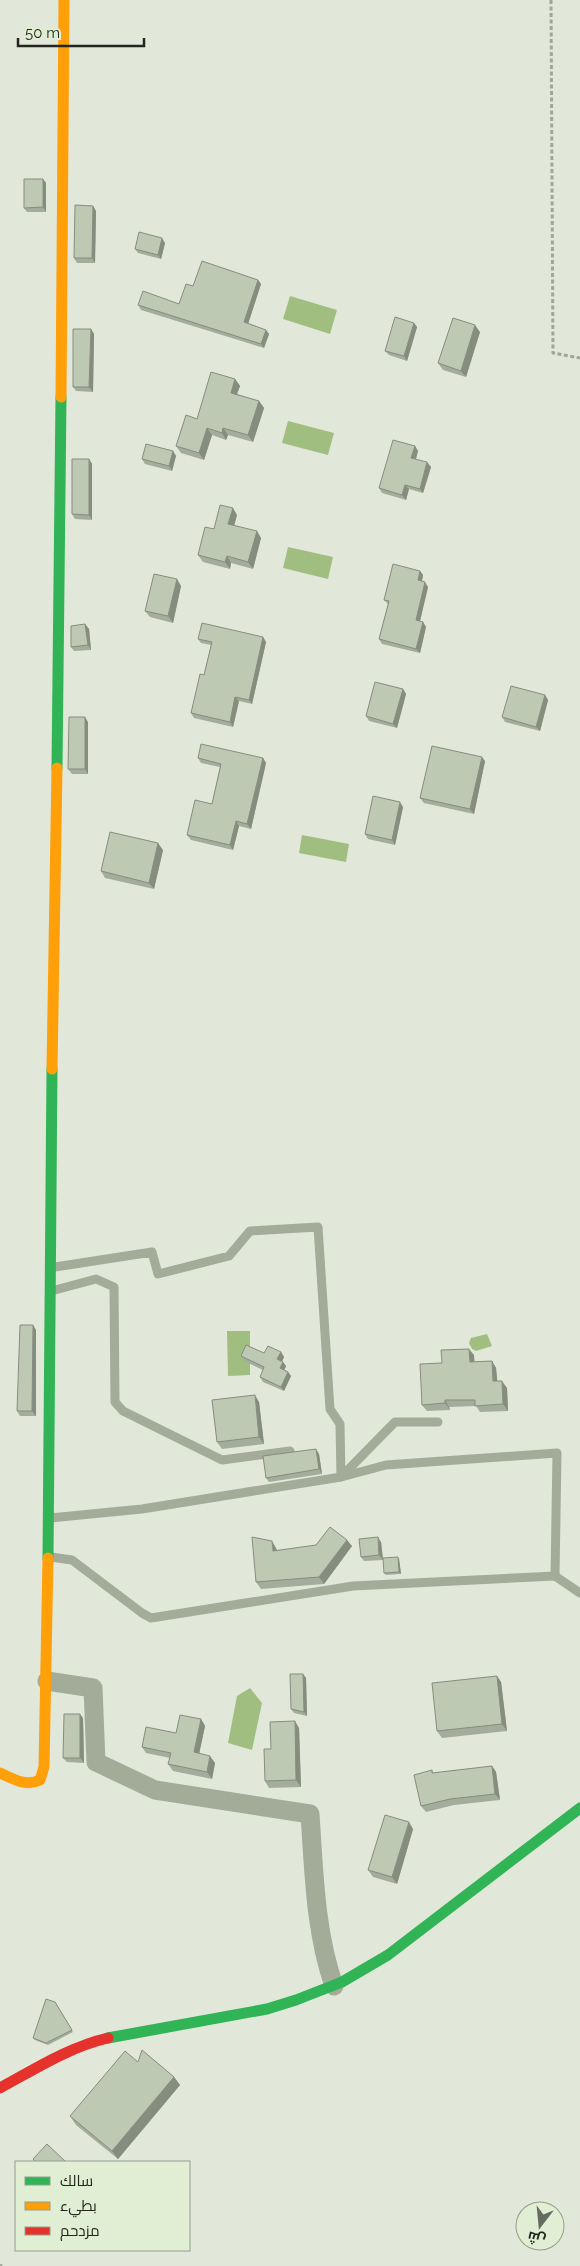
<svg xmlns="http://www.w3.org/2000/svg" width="580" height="2266" viewBox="0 0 580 2266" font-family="Raleway,Cairo,sans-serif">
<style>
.water{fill:#a1be81}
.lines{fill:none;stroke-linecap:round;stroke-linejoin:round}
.path{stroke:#a0a79a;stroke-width:3;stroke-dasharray:4 2.5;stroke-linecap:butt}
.lane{stroke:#a2ac99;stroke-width:9}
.street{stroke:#a2ac99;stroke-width:19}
.fast{stroke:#30b455;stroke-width:11}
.slow{stroke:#ff9f0a;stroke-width:11}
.jam{stroke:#e5322d;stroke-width:11}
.wall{fill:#a3ad9b}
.shaded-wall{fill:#858d7e}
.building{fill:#bec9b4;stroke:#858d7e}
</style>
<rect width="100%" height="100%" fill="#e1e8da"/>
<g class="water">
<path d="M290,296l47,14 -7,24 -47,-15z"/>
<path d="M288,421l46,12 -6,22 -46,-12z"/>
<path d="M288,547l45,10 -5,22 -45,-11z"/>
<path d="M302,835l47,9 -3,18 -47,-9z"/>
<path d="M227,1331h23v44l-22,1z"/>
<path d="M487,1334l5,12 -16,5 -4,-2 -3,-6 2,-5z"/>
<path d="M250,1688l12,15 -10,47 -24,-7 9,-47z"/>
</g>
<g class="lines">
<g class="path">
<path d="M551,0l2,353 27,5"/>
<path d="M0,2265l2,1"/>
</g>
<g class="lane">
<path d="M55,1290l41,-11 18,8 1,115 8,9 99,49 68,-9"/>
<path d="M50,1518l92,-9 199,-32 54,-55h43"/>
<path d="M51,1557l21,3 70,53 9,5 202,-32 202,-10 2,-123 -171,12 -45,12 -1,-53 -10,-15 -12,-182 -68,4 -21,25 -71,18 -6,-22 -97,15"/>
<path d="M555,1576l25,17"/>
</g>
<path class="street" d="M47,1681l46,7 3,74 59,28 155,24c4,58 5,117 24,172"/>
<g class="fast">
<path d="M57,768l4,-371"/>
<path d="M48,1558l4,-489"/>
<path d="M108,2038l159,-29 29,-9 46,-18 46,-27 192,-147"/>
</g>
<g class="slow">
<path d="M61,397l3,-397"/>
<path d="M52,1069l5,-301"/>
<path d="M0,1773c14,6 25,14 40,7l4,-13 4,-209"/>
</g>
<path class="jam" d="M0,2088c35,-19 69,-41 108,-50"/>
</g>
<g class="wall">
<path d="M43,179l3,4v29h-19l-3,-4z"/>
<path d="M93,206l3,5 -1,52h-18l-3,-5z"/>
<path d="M165,243l-4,16 -23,-6 -3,-4z"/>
<path d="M258,280l3,4 -13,40 18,6 3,4 -5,14 -123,-38 -3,-5 41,-1 14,-18z"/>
<path d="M414,323l3,4 -10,34 -18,-6 -4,-4z"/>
<path d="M91,329l3,5 -1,58 -17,-1 -3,-4z"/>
<path d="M480,332l-14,45 -23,-7 -5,-7z"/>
<path d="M235,379l5,7 -3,8 22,7 5,7 -11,34 -25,-7 -2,5 -14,-5 -8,25 -23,-7 -5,-7 21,-27z"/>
<path d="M415,446l3,5 -2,8 15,8 -8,26 -14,-4 -3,11 -24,-7 -3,-5z"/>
<path d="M173,451l3,5 -4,15 -27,-7 -3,-5z"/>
<path d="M89,459l3,5v56l-17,-1 -3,-5z"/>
<path d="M237,515l-3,10 27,13 -8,31 -22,-6 -1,6 -27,-7 -5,-7 16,-26z"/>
<path d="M420,571l3,4 -1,7 6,5 -8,34 3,1 3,5 -6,26 -38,-9 -3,-5 9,-35 -4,-4z"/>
<path d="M181,586l-8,37 -23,-6 -5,-6z"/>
<path d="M85,624l4,5 2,21 -17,1 -3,-4z"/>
<path d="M263,637l3,5 -14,62 -13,-3 -6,26 -39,-9 -3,-5 13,-38 7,-30 -10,-2 -3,-4z"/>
<path d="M403,689l3,5 -9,34 -28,-7 -3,-5z"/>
<path d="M545,695l3,5 -8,31 -35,-9 -3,-5z"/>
<path d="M88,722v52h-16l-4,-5z"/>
<path d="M198,758h65l3,5 -15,66 -12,-3 -6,24 -42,-10 -4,-5 25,-31 8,-37 -19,-4z"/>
<path d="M485,761l-11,53 -50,-11 -4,-5z"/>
<path d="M403,807l-8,38 -27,-6 -3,-5z"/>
<path d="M163,850l-9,39 -49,-11 -4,-7z"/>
<path d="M33,1325l3,5v86h-16l-3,-5z"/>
<path d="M281,1352l3,5 -2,4 4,5 -2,4 4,2 3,4 -7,15 -21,-9 -3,-5 3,-7 -19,-9 -3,-5z"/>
<path d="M474,1355v7l18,-1 4,7 1,13 10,7 1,23 -28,1 -4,-6 -27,1 1,3 -23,1 -5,-6 20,-42z"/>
<path d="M259,1402l5,42 -42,5 -5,-7z"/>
<path d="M319,1454l3,20 -53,8 -3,-4z"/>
<path d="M381,1542l2,18 -19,1 -3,-4z"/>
<path d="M352,1546l-28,38 -63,5 -5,-7 20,-34 1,2z"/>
<path d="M399,1559l2,15 -15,1 -2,-2z"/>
<path d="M303,1674l3,4 1,38 -13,-3 -3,-4z"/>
<path d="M497,1676l4,6 6,49 -65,7 -5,-7z"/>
<path d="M83,1718l1,45 -17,-1 -4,-4z"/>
<path d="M201,1719l4,7 -6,28 16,9 -3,16 -39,-8 -5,-7 2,-6 -24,-5 -4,-6 34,-14z"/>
<path d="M299,1728l2,59 -32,1 -4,-7 6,-32z"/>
<path d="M492,1766l4,6 4,28 -46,5 -28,7 -5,-6 11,-36 1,3z"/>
<path d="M413,1829l-16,55 -24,-7 -5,-7z"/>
<path d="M55,2002l18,30 -25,13 -13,-5 -2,-2z"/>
<path d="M138,2062l36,15 6,8 -62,74 -42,-34 -6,-9z"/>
</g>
<g class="shaded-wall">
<path d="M43,179l3,4v29l-3,-5z"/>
<path d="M93,206l3,5 -1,52 -3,-5z"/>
<path d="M162,238l3,5 -4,16 -3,-4z"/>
<path d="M258,280l3,4 -14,43 -3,-5z"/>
<path d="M414,323l3,4 -10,34 -3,-5z"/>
<path d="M475,325l5,7 -14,45 -5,-6z"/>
<path d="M91,329l3,5 -1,58 -4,-5z"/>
<path d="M266,330l3,4 -5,14 -3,-4z"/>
<path d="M235,379l5,7 -5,13 -4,-6z"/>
<path d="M259,401l5,7 -11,34 -5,-7z"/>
<path d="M207,428l5,7 -8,25 -5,-7z"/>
<path d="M223,428l5,7 -2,5 -4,-7z"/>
<path d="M415,446l3,5 -3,11 -4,-4z"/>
<path d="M173,451l3,5 -4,15 -3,-5z"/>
<path d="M89,459l3,5v56l-3,-5z"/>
<path d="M427,462l4,5 -8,26 -3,-4z"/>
<path d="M405,485l4,4 -3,11 -4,-5z"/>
<path d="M233,508l4,7 -4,15 -5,-6z"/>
<path d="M257,531l4,7 -8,31 -5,-7z"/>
<path d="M227,556l4,7 -1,6 -5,-7z"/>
<path d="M420,571l3,4 -2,10 -3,-5z"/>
<path d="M177,579l4,7 -8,37 -5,-7z"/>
<path d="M425,582l3,5 -9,38 -3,-5z"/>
<path d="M423,622l3,5 -6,26 -4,-4z"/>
<path d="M85,624l4,5 2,21 -3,-5z"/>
<path d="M263,637l3,5 -14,62 -3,-4z"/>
<path d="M403,689l3,5 -9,34 -4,-4z"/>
<path d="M545,695l3,5 -8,31 -4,-4z"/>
<path d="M235,697l4,4 -6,26 -3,-5z"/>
<path d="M85,717l3,5v52l-3,-5z"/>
<path d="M482,757l3,4 -11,53 -4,-5z"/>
<path d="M263,758l3,5 -15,66 -4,-5z"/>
<path d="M400,802l3,5 -8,38 -3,-5z"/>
<path d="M236,821l3,5 -6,24 -3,-5z"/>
<path d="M158,843l5,7 -9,39 -5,-6z"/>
<path d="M33,1325l3,5v86l-4,-5z"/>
<path d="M469,1349l5,6 1,14 -5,-7z"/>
<path d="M281,1352l3,5 -3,7 -4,-5z"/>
<path d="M492,1361l4,7 2,20 -5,-7z"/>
<path d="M283,1362l3,4 -3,7 -3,-5z"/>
<path d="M288,1372l3,4 -7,15 -3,-4z"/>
<path d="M502,1381l5,7 1,23 -5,-7z"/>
<path d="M255,1395l4,7 5,42 -5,-7z"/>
<path d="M445,1400l4,7 1,3 -5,-7z"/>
<path d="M316,1449l3,5 3,20 -3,-5z"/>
<path d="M378,1537l3,5 2,18 -4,-5z"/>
<path d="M347,1540l5,6 -28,38 -5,-7z"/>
<path d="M272,1541l4,7 2,9 -5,-6z"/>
<path d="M398,1557l1,2 2,15 -2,-2z"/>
<path d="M303,1674l3,4 1,38 -3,-4z"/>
<path d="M497,1676l4,6 6,49 -5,-7z"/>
<path d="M80,1714l3,4 1,45 -4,-5z"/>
<path d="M201,1719l4,7 -7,33 -4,-7z"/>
<path d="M295,1721l4,7 2,59 -5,-7z"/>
<path d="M210,1756l5,7 -3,16 -5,-7z"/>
<path d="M492,1766l4,6 4,28 -5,-6z"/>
<path d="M409,1822l4,7 -16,55 -5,-7z"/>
<path d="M174,2077l6,8 -62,74 -6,-8z"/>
</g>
<g class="building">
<path d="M24,179h19v28l-19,1z"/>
<path d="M75,205l18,1 -1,52h-18z"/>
<path d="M139,232l23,6 -4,17 -23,-6z"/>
<path d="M202,261l56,19 -14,42 22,8 -5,14 -123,-39 5,-14 36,13 7,-20 7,2z"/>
<path d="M395,317l19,6 -10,33 -19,-5z"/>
<path d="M453,318l22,7 -14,46 -23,-8z"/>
<path d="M73,329h18l-2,58h-16z"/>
<path d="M211,372l24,7 -4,14 28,8 -11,34 -25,-7 -1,5 -15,-5 -8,25 -23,-7 10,-31 11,4z"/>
<path d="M393,440l22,6 -4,12 16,4 -7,27 -15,-4 -3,10 -23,-7z"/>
<path d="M146,444l27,7 -4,15 -27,-7z"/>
<path d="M72,459h17v56l-17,-1z"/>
<path d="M220,505l13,3 -5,16 29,7 -9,31 -21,-6 -2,6 -27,-7 7,-28 9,2z"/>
<path d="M393,564l27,7 -2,9 7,2 -9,38 7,2 -7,27 -37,-10 10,-38 -5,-1z"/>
<path d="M154,574l23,5 -9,37 -23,-5z"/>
<path d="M202,623l61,14 -14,63 -14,-3 -5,25 -39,-9 9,-39 4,1 8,-33 -14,-3z"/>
<path d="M85,624l3,21 -17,2v-21z"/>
<path d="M375,682l28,7 -10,35 -27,-8z"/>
<path d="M511,686l34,9 -9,32 -34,-10z"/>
<path d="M69,717h16v52h-17z"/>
<path d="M201,744l62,14 -16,66 -11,-3 -6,24 -43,-10 8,-35 17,4 9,-40 -23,-6z"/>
<path d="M432,746l50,11 -12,52 -50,-11z"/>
<path d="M373,796l27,6 -8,38 -27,-6z"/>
<path d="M110,832l48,11 -9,40 -48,-12z"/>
<path d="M20,1325h13l-1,86h-15z"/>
<path d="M246,1345l18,8 4,-7 13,6 -4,7 6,3 -3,6 8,4 -7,15 -21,-10 4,-10 -23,-11z"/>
<path d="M469,1349l1,13 22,-1 1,20h9l1,23 -28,2v-6h-30v3l-23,2 -2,-41 22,-1 -1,-13z"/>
<path d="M255,1395l4,42 -42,5 -5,-42z"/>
<path d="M316,1449l3,20 -53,9 -3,-22z"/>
<path d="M330,1527l17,13 -28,37 -63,5 -4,-45 20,4 1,10 43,-6z"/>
<path d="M378,1537l1,18 -18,2 -2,-18z"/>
<path d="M398,1557l1,15 -15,1 -1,-15z"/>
<path d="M290,1674h13l1,38 -13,-3z"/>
<path d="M497,1676l5,48 -65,7 -5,-48z"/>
<path d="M64,1714h16v44h-17z"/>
<path d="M180,1715l21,4 -7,33 16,4 -3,16 -39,-8 3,-11 -29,-6 4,-20 30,6z"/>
<path d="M295,1721l1,59 -31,1 -1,-32h7l-1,-27z"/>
<path d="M492,1766l3,28 -45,5 -29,7 -7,-31 18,-5v3z"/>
<path d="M385,1815l24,7 -17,55 -24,-7z"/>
<path d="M46,1999l9,3 17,28 -26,13 -13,-5z"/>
<path d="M142,2050l32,27 -62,74 -42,-35 55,-65 13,11z"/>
<path d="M47,2144l19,18h-30l-3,-3z"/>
</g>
<rect x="15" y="2161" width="175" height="90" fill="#e0eed4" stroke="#949e8b"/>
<rect x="25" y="2177" width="25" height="8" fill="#30b455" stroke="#949e8b"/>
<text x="60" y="2186" font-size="15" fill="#22271d">سالك</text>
<rect x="25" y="2202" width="25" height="8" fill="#ff9f0a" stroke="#949e8b"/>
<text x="60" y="2211" font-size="15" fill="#22271d">بطيء</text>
<rect x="25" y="2227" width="25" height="8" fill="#e5322d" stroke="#949e8b"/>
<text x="60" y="2236" font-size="15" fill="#22271d">مزدحم</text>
<g transform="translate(540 2226) rotate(196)"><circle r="24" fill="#e0eed4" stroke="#949e8b"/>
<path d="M0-4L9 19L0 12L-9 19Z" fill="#656b5f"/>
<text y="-8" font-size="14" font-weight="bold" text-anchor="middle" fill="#22271d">ش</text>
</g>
<path d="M18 38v8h126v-8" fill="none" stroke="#22271d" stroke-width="2.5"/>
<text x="25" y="38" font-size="15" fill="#22271d" stroke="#e0eed4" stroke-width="4" paint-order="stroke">50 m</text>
</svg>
